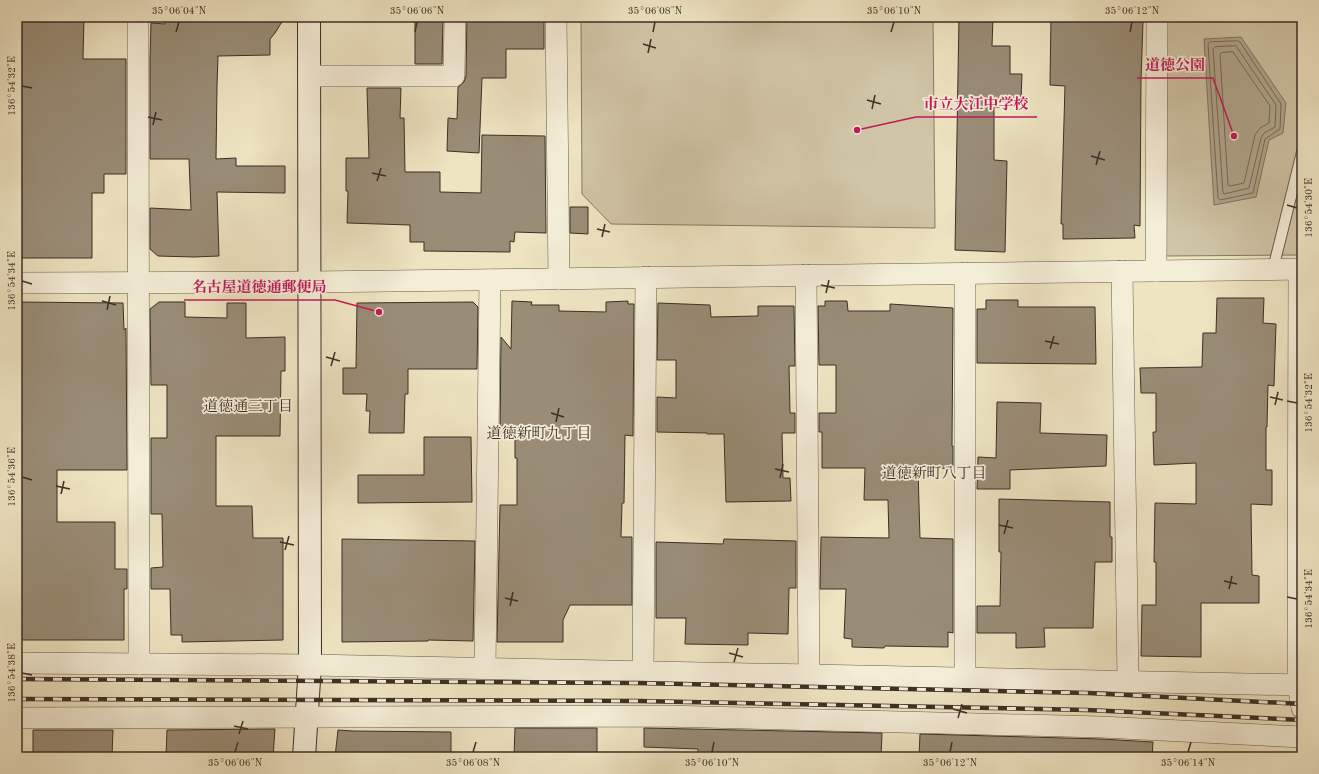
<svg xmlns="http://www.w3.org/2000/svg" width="1319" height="774" viewBox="0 0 1319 774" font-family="'Old Standard TT','Noto Serif JP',serif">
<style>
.green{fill:#d0c5a7;stroke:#867a66}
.water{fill:#b1a68d;stroke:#827664}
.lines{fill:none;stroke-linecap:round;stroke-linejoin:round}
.shore{stroke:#766a5a;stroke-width:1}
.building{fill:#998d77;stroke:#3c2f26}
.lane-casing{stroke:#685c4d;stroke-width:12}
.street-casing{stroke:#685c4d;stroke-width:22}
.secondary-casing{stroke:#3c2f26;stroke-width:24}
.lane{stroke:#f4edd7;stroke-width:10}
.street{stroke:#f4edd7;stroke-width:21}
.secondary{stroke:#f4edd7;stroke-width:22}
.rail-casing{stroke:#3c2f26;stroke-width:4.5}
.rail{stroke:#f4edd7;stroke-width:3;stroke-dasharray:9;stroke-linecap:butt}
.ticks{fill:none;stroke:#3c2f26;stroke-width:1.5}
.labels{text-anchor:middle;stroke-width:3.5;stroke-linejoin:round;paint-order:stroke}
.neighbourhood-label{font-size:15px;fill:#3c2f26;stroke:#f4edd7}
.leader{fill:none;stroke:#c2185b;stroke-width:1.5}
.callout-dot{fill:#c2185b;stroke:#f4edd7;stroke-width:1.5}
.callout-label{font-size:15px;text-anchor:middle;font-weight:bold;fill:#c2185b;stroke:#f4edd7;stroke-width:3.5;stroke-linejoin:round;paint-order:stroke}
.neatline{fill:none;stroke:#3c2f26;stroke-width:1.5}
.ticks-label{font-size:10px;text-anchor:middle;fill:#3c2f26}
</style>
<rect width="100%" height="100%" fill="#eee4c2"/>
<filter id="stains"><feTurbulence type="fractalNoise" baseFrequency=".005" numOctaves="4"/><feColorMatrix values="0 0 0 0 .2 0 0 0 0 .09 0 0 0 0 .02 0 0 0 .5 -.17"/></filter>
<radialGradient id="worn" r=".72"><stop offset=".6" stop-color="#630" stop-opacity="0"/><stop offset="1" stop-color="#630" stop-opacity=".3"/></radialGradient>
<g class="green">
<path d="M599,17h334l2,211 -324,-4 -29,-30 -1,-176z"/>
<path d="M1166,17h136v238l-138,1z"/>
</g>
<path class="water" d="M1241,37l45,66 -3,30 -14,7 -13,57 -42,8 -10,-166z"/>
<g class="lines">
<g class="shore">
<path d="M1238,41l2,1 41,62 -1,25 -15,10 -12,54 -33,7 -2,-2 -10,-154 2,-2z"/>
<path d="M1236,46l40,59 -1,22 -11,6 -3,5 -12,50 -25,6 -1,-2 -10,-143 2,-2z"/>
<path d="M1233,52l37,54 -1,17 -9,5 -5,7 -11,48 -14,3 -2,-1 -8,-130 1,-2z"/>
</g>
</g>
<g class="building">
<path d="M17,17h67l-1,42h43v115h-22v19h-12v65h-75z"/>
<path d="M165,17h120l-10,16 -5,6v16l-52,1 -1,30 -1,73 20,-1v8h49v27l-68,-1 2,64 -25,1 -36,-1 -8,-7v-41l41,2 -2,-51h-39v-100l1,-36 14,1z"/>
<path d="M415,17h28l-1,47h-27z"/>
<path d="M467,17h77v32h-38v29h-24l-3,75 -32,-2 1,-33 9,1 1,-32 6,-5 2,-6z"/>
<path d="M959,17h34l-1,29h18v28h12l-1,25 -21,-1v9h-6v53l13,1 -2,91 -50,-2z"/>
<path d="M1051,17h64v4l28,1 -2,58 -1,146 -6,-1 1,13 -72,1v-15h-2l4,-138 -15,-1z"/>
<path d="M367,88h34l-1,30h4l1,54h35v20l41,1 1,-58 63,1 1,97 -31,-1 -1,10 -4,-1v11l-86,-1v-9h-14v-17l-63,-2 1,-32h-2v-33h23z"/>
<path d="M570,207h18v27l-18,-1z"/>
<path d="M1217,298h47l-1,25 13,1 -2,62 -6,-1 -1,42h-1v43h6v35l-21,-1 1,71 7,1v27h-58v54l-60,-1 1,-51h14v-43h-2l1,-59 41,1v-41l-42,2 -1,-33h3v-39h-15l-1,-25 62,-1 1,-34h13z"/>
<path d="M986,300h32v7h77l1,57 -119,-1v-54h9z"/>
<path d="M512,301l20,1 -1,3h28v6l47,1v-10l22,-1v3h6l-1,132 -8,-1 -1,68h-2l-1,34h11v68h-62l-7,15v22h-66l3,-137h17v-47h-2v-23h-15l1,-98 10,12z"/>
<path d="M825,301h22l1,10h42v-7l63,4 -1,138h1v22l-35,1 2,69 33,1v94l-5,-1v15l-63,-1 -1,2 -32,-1v-8l-8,-1 2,-49h-26l1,-52 68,1 -1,-38h-24l1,-32h-43v-36h-3v-19h17v-48h-17l-1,-59h7z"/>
<path d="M17,302l106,1 1,27 2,-2 1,142h-70v52h58v47h12v20h-3v51h-107z"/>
<path d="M159,302h26v15l42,1v-15h19v35l39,-1v34h-4l-1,65h-64v70h36l1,32h30v102l-101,2v-7h-11l-1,-46h-19v-21l12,-1 -1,-53h-11v-76h16v-53h-16l-1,-76z"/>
<path d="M473,302l5,5 -1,62h-69v25h-3l-1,39h-35l1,-22h-4l1,-17h-24v-26h13l1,-65z"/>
<path d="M658,303l52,2 1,12 47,-1v-10h36l1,60h-6l1,47h5v20h-13l1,45h7l1,23 -65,1 -2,-68h-17v-1l-50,-1v-35l19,1v-38h-19z"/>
<path d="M997,402l44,1 -1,30 67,2 -1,31 -96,4v19h-33l1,-32 18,1z"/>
<path d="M424,437h47l1,65 -114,1v-28h66z"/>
<path d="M999,499l111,3v35h2v25h-17l-2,66h-49l1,19 -29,1v-15h-39v-27h23l1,-54h-2z"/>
<path d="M342,539l133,2 -2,100 -45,-1v1l-86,1z"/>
<path d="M724,539l72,2v47h-7l-1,46 -40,-1v12l-63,-1 1,-26h-30v-76l67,2z"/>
<path d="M515,728h82v29h-83z"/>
<path d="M644,728l238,5 -1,24h-183v-8l-54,-2z"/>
<path d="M275,729l-2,28h-107l1,-27z"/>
<path d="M33,730h80l-1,25h-22v2h-57z"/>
<path d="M338,730l15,1 98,1v25h-116z"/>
<path d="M920,734l181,5 52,3 -1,15h-233z"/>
</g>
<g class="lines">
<g class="lane-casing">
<path id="lane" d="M1273,269l29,-117"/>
</g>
<g class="street-casing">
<g id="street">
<path d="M138,17l1,647"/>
<path d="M556,17l3,262"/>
<path d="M309,76h145l1,-59"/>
<path d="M1299,269l-1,416 4,23"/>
<path d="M1122,271l6,410"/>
<path d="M1156,271l1,-254"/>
<path d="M965,273v405"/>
<path d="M806,275l3,400"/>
<path d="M17,283l293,-1 992,-13"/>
<path d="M17,663l293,2 992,20"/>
<path d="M485,668l5,-388"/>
<path d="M643,672l3,-395"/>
<path d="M17,718l647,-2 437,11 201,10"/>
</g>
</g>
<g class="secondary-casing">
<path id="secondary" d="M304,757l6,-92 -1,-648"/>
</g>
<use href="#lane" class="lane"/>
<use href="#street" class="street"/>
<use href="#secondary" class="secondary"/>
<g class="rail-casing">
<g id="rail">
<path d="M17,679l621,4 450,10 214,11"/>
<path d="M17,699l621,2 449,9 215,10"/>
</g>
</g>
<use href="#rail" class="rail"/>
</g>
<path class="ticks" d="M176,32l3,-10M415,32l2,-10M653,32l2,-10M891,32l3,-10M1130,32l2,-10M643,44l13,4M648,53l3,-14M22,86l10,2M867,100l14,4M872,109l3,-14M148,117l14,3M153,125l3,-13M1091,156l14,4M1096,165l4,-14M372,173l14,3M377,181l4,-13M1287,205l10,3M597,229l13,3M602,237l3,-13M22,281l10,3M821,285l14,3M826,293l3,-13M102,301l14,4M107,310l3,-14M1045,341l14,3M1050,349l4,-13M326,357l14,4M331,366l4,-14M1270,397l13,3M1287,401l10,2M1275,405l3,-13M551,413l13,4M556,422l3,-14M775,469l14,3M22,477l10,3M780,478l3,-14M56,486l14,3M61,494l3,-13M999,525l14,3M1004,534l4,-14M280,542l14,3M285,550l4,-14M1224,581l13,3M1229,589l3,-13M1287,597l10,2M505,598l13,3M510,606l3,-14M729,653l14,4M734,662l4,-14M22,673l10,2M953,709l14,4M958,718l4,-14M234,726l14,3M239,734l4,-13M235,752l3,-10M473,752l3,-10M712,752l2,-10M950,752l2,-10M1188,752l3,-10"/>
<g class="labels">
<g class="neighbourhood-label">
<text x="248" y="411">道徳通三丁目</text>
<text x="539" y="438">道徳新町九丁目</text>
<text x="934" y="478">道徳新町八丁目</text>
</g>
</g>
<path class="leader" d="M1234 136L1213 78H1137M857 130L916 117H1037M379 312L335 300H184"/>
<g class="callout-dot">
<circle cx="1234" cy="136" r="4"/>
<circle cx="857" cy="130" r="4"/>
<circle cx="379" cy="312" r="4"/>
</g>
<g class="callout-label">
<text x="1175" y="70">道徳公園</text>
<text x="976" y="109">市立大江中学校</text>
<text x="259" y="292">名古屋道徳通郵便局</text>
</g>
<rect width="1319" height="774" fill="none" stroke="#eee4c2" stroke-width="44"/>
<rect x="22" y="22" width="1275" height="730" class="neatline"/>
<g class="ticks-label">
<text x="179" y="14">35°06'04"N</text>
<text x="417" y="14">35°06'06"N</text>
<text x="655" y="14">35°06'08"N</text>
<text x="894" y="14">35°06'10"N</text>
<text x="1132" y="14">35°06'12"N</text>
<text transform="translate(11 86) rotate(-90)" y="4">136°54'32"E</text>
<text transform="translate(1308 208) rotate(-90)" y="4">136°54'30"E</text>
<text transform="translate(11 281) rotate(-90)" y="4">136°54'34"E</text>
<text transform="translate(1308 403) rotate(-90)" y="4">136°54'32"E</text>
<text transform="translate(11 477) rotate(-90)" y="4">136°54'36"E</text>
<text transform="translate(1308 599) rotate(-90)" y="4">136°54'34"E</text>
<text transform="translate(11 673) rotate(-90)" y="4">136°54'38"E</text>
<text x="235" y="766">35°06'06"N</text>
<text x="473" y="766">35°06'08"N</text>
<text x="712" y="766">35°06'10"N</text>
<text x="950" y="766">35°06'12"N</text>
<text x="1188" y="766">35°06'14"N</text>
</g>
<rect width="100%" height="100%" filter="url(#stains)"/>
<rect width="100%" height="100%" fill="url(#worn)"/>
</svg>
